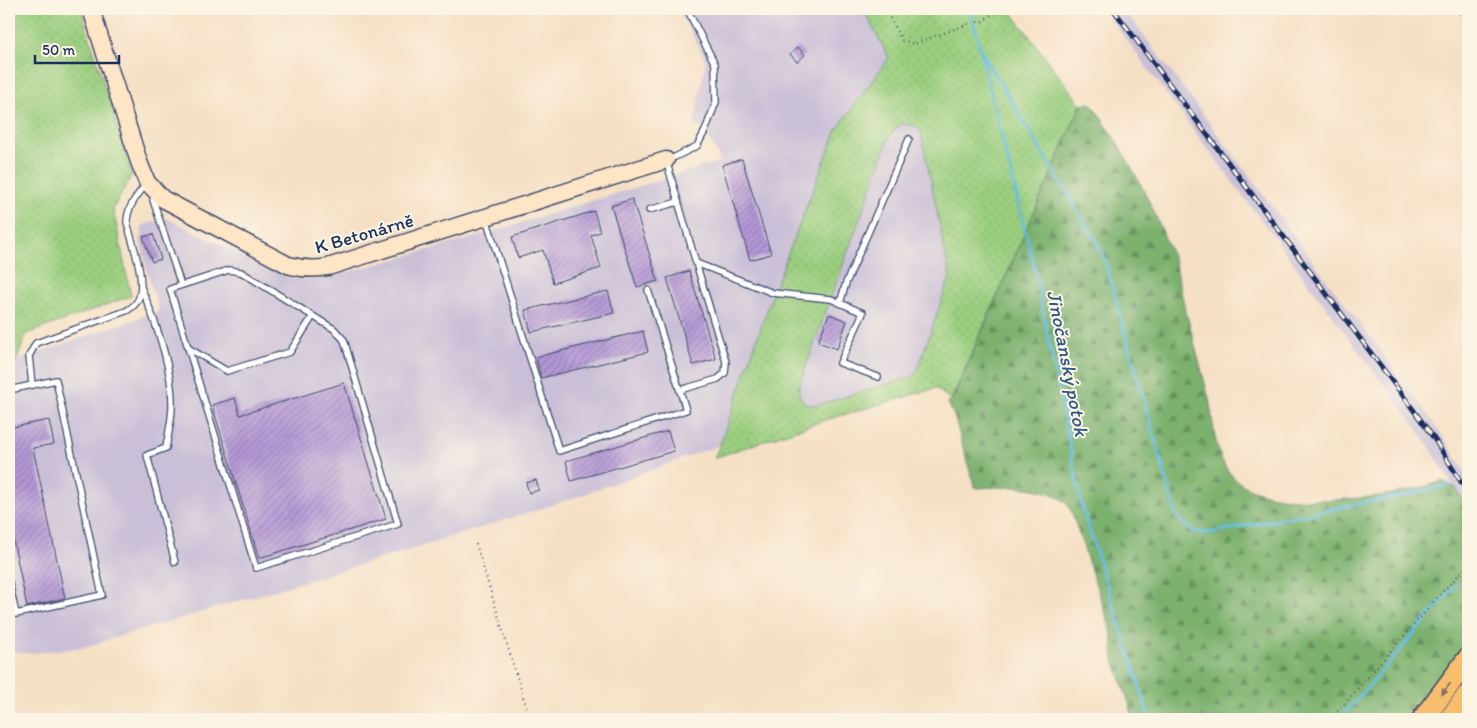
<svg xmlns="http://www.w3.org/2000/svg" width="1477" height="728" viewBox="0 0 1477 728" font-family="Itim,sans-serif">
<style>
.industrial{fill:#c9bfd7}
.grass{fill:url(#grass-dots);stroke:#5a7e6e;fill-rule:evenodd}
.forest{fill:url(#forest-firs);stroke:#4b7066}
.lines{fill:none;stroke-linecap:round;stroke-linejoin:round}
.stream{stroke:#62bde0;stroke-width:3}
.building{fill:url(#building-hatch)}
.lane-casing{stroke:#3c4a6d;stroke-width:8}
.secondary-casing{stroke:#3c4a6d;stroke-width:19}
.highway-casing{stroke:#3c4a6d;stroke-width:24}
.path{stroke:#3c4a6d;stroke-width:2;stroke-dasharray:1 4;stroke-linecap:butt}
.lane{stroke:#fff;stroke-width:5.5}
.secondary{stroke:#fde5c5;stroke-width:16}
.highway{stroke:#f9be6d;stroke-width:21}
.rail-casing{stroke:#1b2f5e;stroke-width:5}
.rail{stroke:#fcf5e5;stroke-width:3;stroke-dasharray:9;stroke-linecap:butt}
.oneway{fill:#7f6f65}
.labels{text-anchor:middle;stroke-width:4;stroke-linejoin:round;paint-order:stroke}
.street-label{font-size:19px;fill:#1b2f5e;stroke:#fcf5e5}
.water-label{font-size:20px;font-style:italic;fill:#305a85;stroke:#fcf5e5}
</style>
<defs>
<pattern id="grass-dots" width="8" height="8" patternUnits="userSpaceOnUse" patternTransform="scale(1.25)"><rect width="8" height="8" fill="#9ace7e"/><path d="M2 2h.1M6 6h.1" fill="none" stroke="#84b16f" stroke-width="1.8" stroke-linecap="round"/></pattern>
<pattern id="forest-firs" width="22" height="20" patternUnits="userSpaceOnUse" patternTransform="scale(1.25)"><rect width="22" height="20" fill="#7bb16d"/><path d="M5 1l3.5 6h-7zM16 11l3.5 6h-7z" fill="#64905d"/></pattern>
<pattern id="building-hatch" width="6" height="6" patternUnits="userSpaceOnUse" patternTransform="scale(1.25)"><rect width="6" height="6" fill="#b397d6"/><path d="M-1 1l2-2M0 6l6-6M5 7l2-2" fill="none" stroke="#917cb1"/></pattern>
</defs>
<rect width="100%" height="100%" fill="#fcf5e5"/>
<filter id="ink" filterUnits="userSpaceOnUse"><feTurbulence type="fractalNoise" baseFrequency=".02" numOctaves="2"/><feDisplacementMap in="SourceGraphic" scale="10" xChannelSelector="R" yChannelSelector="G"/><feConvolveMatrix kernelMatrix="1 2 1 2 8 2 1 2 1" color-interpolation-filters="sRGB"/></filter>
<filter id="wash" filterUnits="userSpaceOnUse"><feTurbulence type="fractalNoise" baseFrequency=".0096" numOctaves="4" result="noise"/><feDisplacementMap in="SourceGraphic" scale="20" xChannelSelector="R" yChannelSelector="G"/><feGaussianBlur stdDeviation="1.12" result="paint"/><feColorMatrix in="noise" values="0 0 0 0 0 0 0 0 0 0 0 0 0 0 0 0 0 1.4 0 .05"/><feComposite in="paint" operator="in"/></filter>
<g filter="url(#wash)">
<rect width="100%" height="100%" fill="#f5e0c5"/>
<g class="industrial">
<path d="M679,9h184l27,49 -53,71 -66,170 -51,146 -155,56 -148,47 -333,99 -49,6h-14l-12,-3v-287l150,-52 -12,-40 -7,-33 3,-1 -2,-11 25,-8 125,60 22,1 21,-3 138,-38 249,-77 -16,-30 -11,-7 12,-63z"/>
<path d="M1103,9h21l290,387 26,36 28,44v34l-42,-69 -26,-35z"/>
<path d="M903,124l13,2 5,6 29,145 -35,99 -98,29 -7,1 -6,-4 -4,-5 -1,-11 90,-248 6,-9z"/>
</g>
<g class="grass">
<path d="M9,9h72l51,166 -19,34 18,87 -105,38 -9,26 -8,3z"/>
<path d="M863,9h146l72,96 -130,295 -15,-12 -114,33 -108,37 6,-13 55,-158 62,-158 52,-71zM903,124l13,2 5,6 29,145 -35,99 -98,29c-13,1 -19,-6 -18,-19l90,-248 6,-9z"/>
</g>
<path class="forest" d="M1091,103c28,40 51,80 70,125 4,11 9,21 13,32 4,14 6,29 10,44 8,32 17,63 25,95 5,25 5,59 25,79 36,36 164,21 208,3l14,7 12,22v127l-55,82h-280l-3,-13 -16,-46 -2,-27 -39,-117c-1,-3 -3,-8 -5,-11 -20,-22 -64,-18 -91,-17l-3,-2 -20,-71 -7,-13 5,-2 129,-295z"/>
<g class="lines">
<g class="stream">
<path d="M970,9l64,257 48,241 68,212"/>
<path d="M982,53l120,198 75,267 17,14 15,1 201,-39 39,-9"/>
<path d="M1340,719l116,-134"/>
</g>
</g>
<g id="blocks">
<g class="building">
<path d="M798,47l7,8 -8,7 -7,-8z"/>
<path d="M742,159l29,95 -21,6 -28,-95z"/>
<path d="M632,199l26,82 -21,6 -26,-81z"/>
<path d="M594,211l6,21 -9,3 10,33 -48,15 -10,-33 -25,8 -6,-21z"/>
<path d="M153,234l8,25 -9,3 -9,-25z"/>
<path d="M689,271l27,88 -23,6 -26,-87z"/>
<path d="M608,291l6,22 -83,19 -6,-22z"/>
<path d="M829,314l18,7 -10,28 -19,-7z"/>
<path d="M643,331l5,21 -107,26 -5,-21z"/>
<path d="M344,383l42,136 -127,39 -47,-153 23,-7 5,17z"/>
<path d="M49,420l5,24 -21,4 32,150 -38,9 -18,-87v-92z"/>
<path d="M668,431l6,20 -103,30 -5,-20z"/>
<path d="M536,480l3,10 -10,3 -3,-10z"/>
</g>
</g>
</g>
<g filter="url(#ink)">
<use href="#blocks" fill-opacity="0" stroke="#3c4a6d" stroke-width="1"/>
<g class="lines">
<g class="lane-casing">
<g id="lane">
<path d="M687,9l28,55 1,38 -11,29 -8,15 -22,11 -9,3 30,103 77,30 58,6 32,14 -23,50 38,14"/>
<path d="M155,195l-2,5 28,85"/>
<path d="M649,210l29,-8"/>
<path d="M486,218l73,233 127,-41 -38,-120"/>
<path d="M229,270l12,2 93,57 10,11 54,184 -142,44 -86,-279z"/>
<path d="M141,287c14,33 32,82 31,119 0,14 -4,29 -6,42l-19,7 28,107"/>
<path d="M840,303l6,-20 63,-144"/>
<path d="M188,348l39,23 63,-19 23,-36"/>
<path d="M32,385l-3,-29 7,-13 90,-32c5,-3 9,-5 12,-11 9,-19 -6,-57 -11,-78 0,-15 10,-26 19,-38"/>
<path d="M9,390l47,-10 46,215 -86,19 -7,-32"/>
<path d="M680,390l38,-11 7,-6 1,-11 -30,-99"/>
</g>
</g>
<g class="secondary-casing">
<path id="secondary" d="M91,9l48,153 8,20 16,17 125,66c14,4 25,5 40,2l338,-107"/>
</g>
<g class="highway-casing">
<g id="highway">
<path d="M1423,719l45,-60"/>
<path d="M1450,719l18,-24"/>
</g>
</g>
<g class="path">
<path d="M885,9l17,31 12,4 60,-22h7l19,-13"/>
<path d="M1457,9l11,19"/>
<path d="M476,544l54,175"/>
<path d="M1331,719l114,-130 23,-23"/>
</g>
<use href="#lane" class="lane"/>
<use href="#secondary" class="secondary"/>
<use href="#highway" class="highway"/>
<g class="rail-casing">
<path id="rail" d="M1113,9l294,392 26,36 35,56"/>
</g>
<use href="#rail" class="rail"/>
</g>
<defs><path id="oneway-solid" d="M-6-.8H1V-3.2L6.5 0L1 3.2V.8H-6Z" transform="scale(1.25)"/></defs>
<use class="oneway" href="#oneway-solid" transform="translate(1446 689) rotate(127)"/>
</g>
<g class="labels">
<g class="street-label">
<text transform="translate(364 233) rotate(-16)" y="7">K Betonárně</text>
</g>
<g class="water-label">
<text transform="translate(1068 363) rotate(79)" y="7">Jinočanský potok</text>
</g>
</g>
<rect width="1477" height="728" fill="none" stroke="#fcf5e5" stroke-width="30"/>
<path d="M35 55v8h84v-8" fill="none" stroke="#1b2f5e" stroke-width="2.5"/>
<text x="42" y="55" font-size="15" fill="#1b2f5e" stroke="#fcf5e5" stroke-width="4" paint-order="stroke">50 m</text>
</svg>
